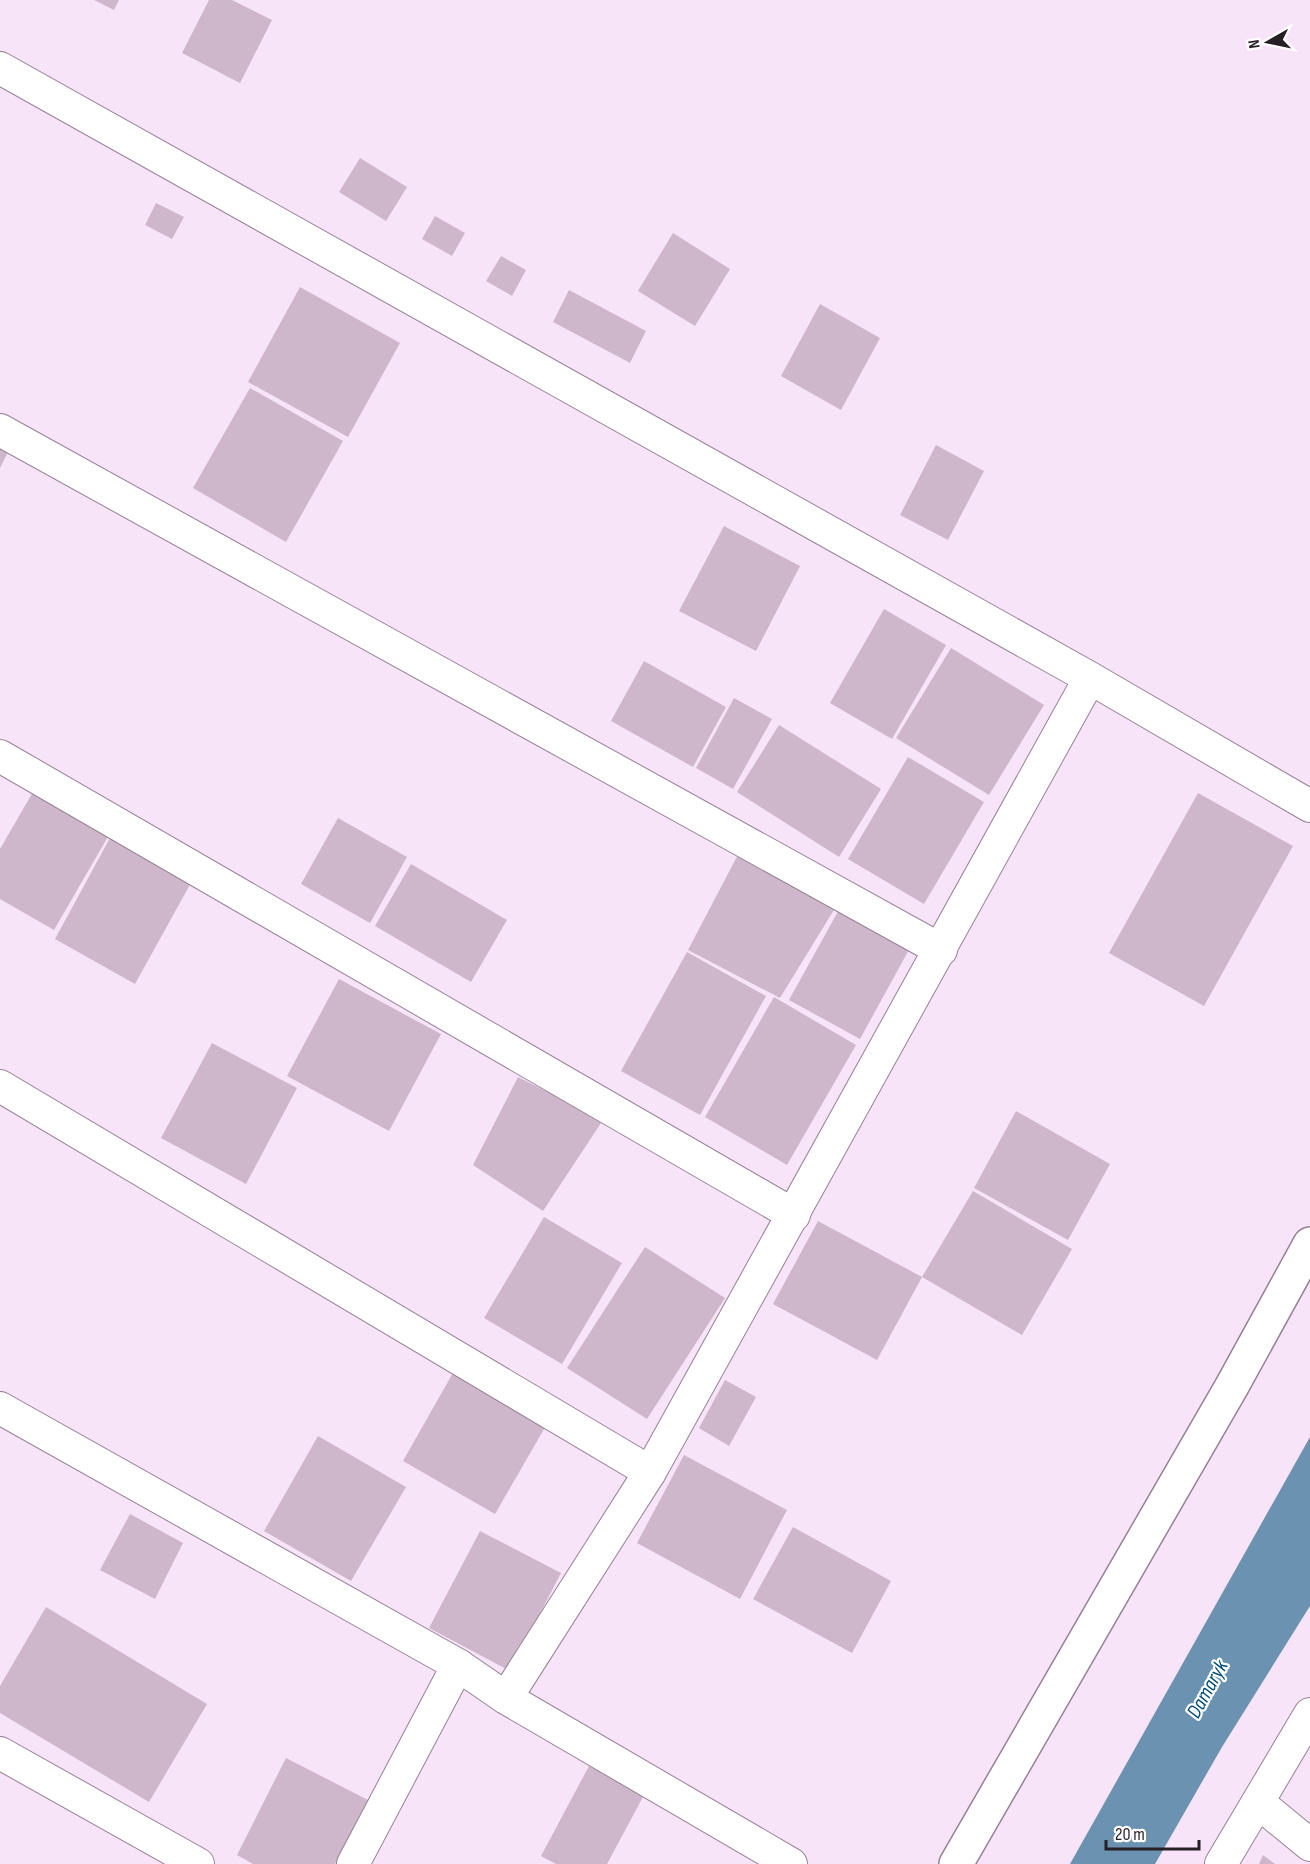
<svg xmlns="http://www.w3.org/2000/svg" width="1310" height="1864" viewBox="0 0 1310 1864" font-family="'Sofia Sans Condensed',sans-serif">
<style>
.water{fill:#6b92b0}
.building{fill:#ceb7ca}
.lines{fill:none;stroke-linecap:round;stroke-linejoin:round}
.street-casing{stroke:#958295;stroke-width:34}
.secondary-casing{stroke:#958295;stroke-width:36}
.street{stroke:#fff;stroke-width:32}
.secondary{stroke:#fff;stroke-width:33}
.labels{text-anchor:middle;stroke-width:4.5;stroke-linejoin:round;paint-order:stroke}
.water-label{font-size:21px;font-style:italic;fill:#004b73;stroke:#fff}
</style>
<rect width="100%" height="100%" fill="#f8e4f9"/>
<path class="water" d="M1310,1437v169l-88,141 -67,117h-85z"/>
<g class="building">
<path d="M94,0h25l-5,10z"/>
<path d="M209,0h23l40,20 -32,63 -58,-30z"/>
<path d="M360,158l47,29 -21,34 -47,-29z"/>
<path d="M156,203l28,14 -12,22 -27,-14z"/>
<path d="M435,216l30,17 -13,23 -30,-17z"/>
<path d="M673,233l57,36 -35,57 -57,-35z"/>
<path d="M501,256l25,14 -14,26 -26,-15z"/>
<path d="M300,287l100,56 -52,94 -100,-55z"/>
<path d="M569,290l77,41 -16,32 -77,-41z"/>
<path d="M820,304l60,34 -39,72 -60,-34z"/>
<path d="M250,388l93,53 -57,101 -93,-54z"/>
<path d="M0,445l9,5 -9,18z"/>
<path d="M936,445l48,26 -36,69 -48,-25z"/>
<path d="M724,526l76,40 -44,85 -77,-40z"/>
<path d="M884,609l62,36 -54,94 -62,-36z"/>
<path d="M951,648l93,57 -55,90 -93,-57z"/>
<path d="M644,661l82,46 -33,60 -82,-46z"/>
<path d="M734,698l38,21 -39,70 -37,-21z"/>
<path d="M779,725l102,64 -42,68 -102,-65z"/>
<path d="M908,757l76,45 -60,102 -76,-45z"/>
<path d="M33,792l76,43 -55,95 -54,-31v-50z"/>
<path d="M1198,793l95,53 -89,160 -95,-53z"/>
<path d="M338,818l69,39 -37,66 -69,-39z"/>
<path d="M111,836l81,45 -57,103 -80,-45z"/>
<path d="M742,847l95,58 -57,93 -92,-48z"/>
<path d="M411,864l96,56 -36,62 -96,-56z"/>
<path d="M841,906l70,40 -51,93 -71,-39z"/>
<path d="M687,952l79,44 -66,119 -79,-44z"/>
<path d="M339,979l102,55 -52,97 -102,-55z"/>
<path d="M774,997l82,48 -69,120 -82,-48z"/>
<path d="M212,1043l85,45 -51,96 -85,-46z"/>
<path d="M518,1077l85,43 -60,91 -70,-46z"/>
<path d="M1016,1111l94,53 -42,76 -94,-52z"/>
<path d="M973,1191l99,58 -50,86 -100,-58z"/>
<path d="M544,1217l78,46 -60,101 -78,-46z"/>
<path d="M818,1221l104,56 -45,83 -104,-56z"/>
<path d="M645,1247l80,51 -78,121 -80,-51z"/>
<path d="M454,1371l93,53 -52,90 -92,-53z"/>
<path d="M725,1380l31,17 -27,49 -30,-18z"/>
<path d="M318,1436l88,51 -55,94 -87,-50z"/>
<path d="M684,1455l103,55 -47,89 -103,-56z"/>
<path d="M130,1514l53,29 -28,56 -55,-29z"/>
<path d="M793,1527l98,54 -39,72 -99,-54z"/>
<path d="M480,1531l81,42 -51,98 -81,-43z"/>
<path d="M46,1607l161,97 -58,98 -149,-89v-27z"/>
<path d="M286,1758l82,42 -33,64h-82l-16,-9z"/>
<path d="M589,1766l55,29 -37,69h-51l-15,-8z"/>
<path d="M1263,1855l12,9h-16z"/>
</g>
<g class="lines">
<g class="street-casing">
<g id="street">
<path d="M0,68l1090,610 220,128"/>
<path d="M0,430l941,520"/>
<path d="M0,756l794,459"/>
<path d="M0,1086l650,386"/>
<path d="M0,1408l458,257 48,33 285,166"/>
<path d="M506,1698l144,-226 440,-794"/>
<path d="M0,1753l198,111"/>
<path d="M1259,1803l51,42"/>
<path d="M353,1864l105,-199"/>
<path d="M1221,1864l89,-150"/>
</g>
</g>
<g class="secondary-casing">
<path id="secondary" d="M956,1864l276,-478 78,-142"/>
</g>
<use href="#street" class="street"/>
<use href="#secondary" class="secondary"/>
</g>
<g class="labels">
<g class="water-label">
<text transform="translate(1207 1689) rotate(-61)" y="7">Damaryk</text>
</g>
</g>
<g transform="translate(1268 42) rotate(261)" stroke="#ffffff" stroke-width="4.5" paint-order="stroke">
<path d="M0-4.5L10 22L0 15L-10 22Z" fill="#261f26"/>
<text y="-9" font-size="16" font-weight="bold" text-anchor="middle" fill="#261f26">N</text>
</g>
<path d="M1106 1840v9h93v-9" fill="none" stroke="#261f26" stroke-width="3"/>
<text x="1115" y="1840" font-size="18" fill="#261f26" stroke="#ffffff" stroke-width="4.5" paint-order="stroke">20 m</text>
</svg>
